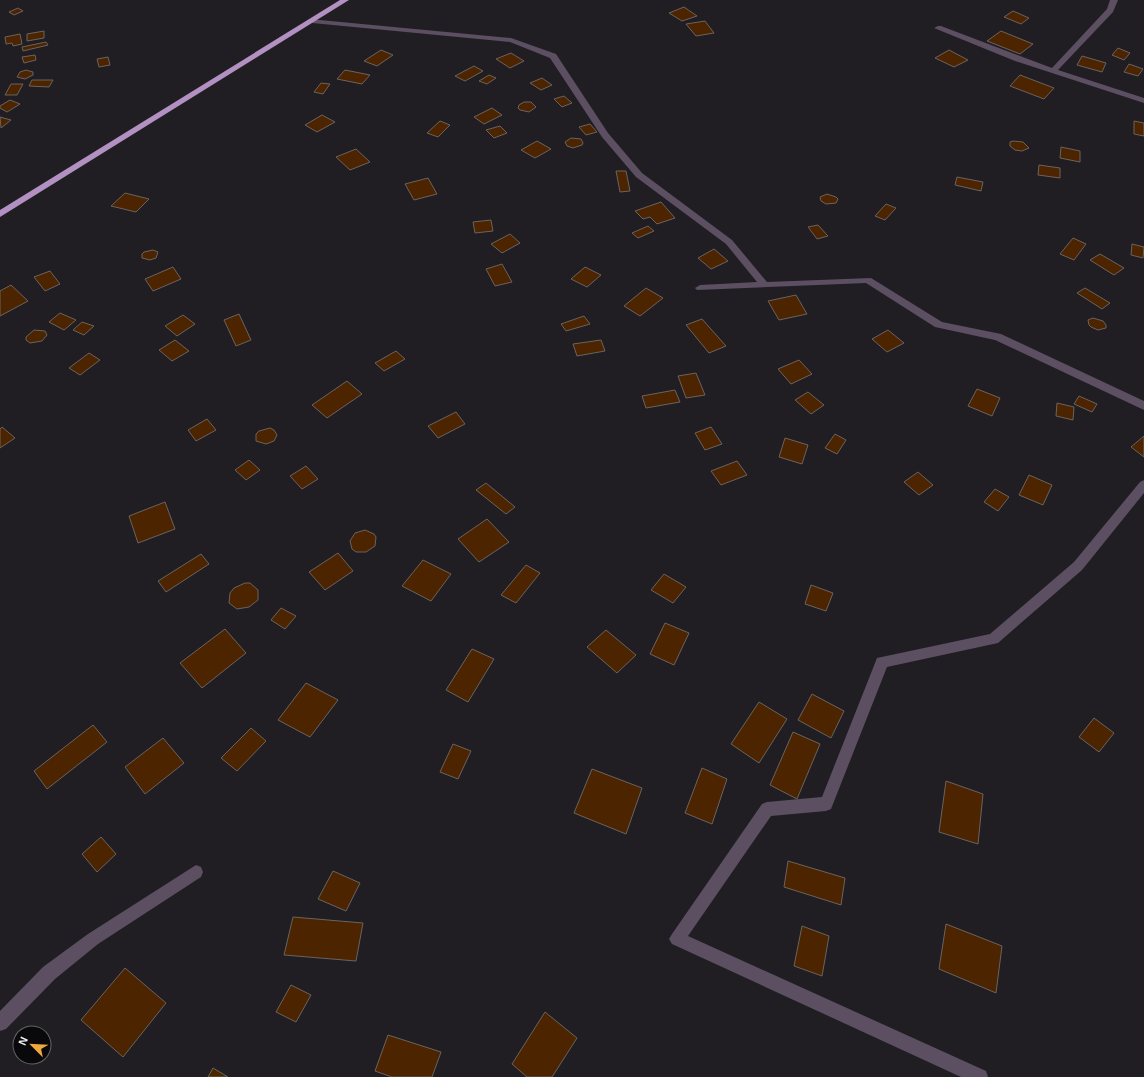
<svg xmlns="http://www.w3.org/2000/svg" width="1144" height="1077" viewBox="0 0 1144 1077" font-family="Helvetica,sans-serif">
<style>
.building{fill:#4d2400;stroke:#6a635f}
.lines{fill:none;stroke-linecap:round;stroke-linejoin:round}
.street{fill:#5c4f62;fill-rule:evenodd}
.highway{fill:#b291c2;fill-rule:evenodd}
</style>
<rect width="100%" height="100%" fill="#201e23"/>
<g class="building">
<path d="M684,7l13,9 -15,5 -13,-8z"/>
<path d="M18,8l5,3 -9,4 -5,-3z"/>
<path d="M1013,11l16,7 -8,6 -17,-7z"/>
<path d="M705,21l9,12 -18,3 -10,-12z"/>
<path d="M44,31v7l-17,3v-7z"/>
<path d="M1001,31l32,13 -13,10 -33,-13z"/>
<path d="M20,34l2,10 -9,2 -1,-3 -6,1 -1,-7z"/>
<path d="M46,42l2,3 -25,6 -1,-4z"/>
<path d="M1118,48l12,5 -6,7 -12,-5z"/>
<path d="M381,50l12,5 -16,11 -13,-5z"/>
<path d="M949,50l19,10 -14,7 -19,-9z"/>
<path d="M511,53l13,8 -14,7 -14,-9z"/>
<path d="M35,55l1,5 -12,3 -2,-6z"/>
<path d="M1082,56l24,7 -4,9 -25,-7z"/>
<path d="M108,57l2,8 -11,2 -2,-8z"/>
<path d="M1129,64l14,5 -5,7 -14,-4z"/>
<path d="M474,66l9,5 -18,10 -10,-5z"/>
<path d="M26,70l7,2v3l-8,4 -8,-2 3,-5z"/>
<path d="M345,70l25,5 -8,9 -25,-5z"/>
<path d="M489,75l7,3 -9,6 -8,-3z"/>
<path d="M1020,75l34,13 -10,11 -34,-13z"/>
<path d="M542,78l10,7 -11,5 -11,-7z"/>
<path d="M32,80h21l-4,7 -20,-1z"/>
<path d="M321,83l9,1 -7,10 -9,-2z"/>
<path d="M11,84h12l-6,11h-12z"/>
<path d="M564,96l8,7 -10,4 -8,-8z"/>
<path d="M10,100l10,4 -13,8 -7,-4v-2z"/>
<path d="M524,102h7l5,5 -7,5 -9,-2 -2,-2 1,-3z"/>
<path d="M492,108l10,7 -18,9 -10,-7z"/>
<path d="M322,115l13,7 -18,10 -12,-7z"/>
<path d="M0,117l11,3 -10,8z"/>
<path d="M440,121l10,4 -12,12 -11,-4z"/>
<path d="M1134,121l10,2v13l-10,-2z"/>
<path d="M590,124l7,8 -11,3 -7,-8z"/>
<path d="M500,126l7,7 -13,5 -8,-8z"/>
<path d="M571,138l10,1 2,4 -1,2 -9,3 -6,-2 -2,-4z"/>
<path d="M537,141l14,8 -16,9 -14,-8z"/>
<path d="M1013,141l10,1 6,6 -7,3 -7,-1 -5,-4v-4z"/>
<path d="M1061,147l19,4v11l-20,-4z"/>
<path d="M356,149l14,13 -20,8 -14,-13z"/>
<path d="M1039,165l21,3v10l-22,-3z"/>
<path d="M616,171h10l4,20 -10,1z"/>
<path d="M957,177l26,5 -2,9 -26,-6z"/>
<path d="M428,178l9,16 -23,6 -9,-16z"/>
<path d="M125,193l24,6 -13,13 -25,-6z"/>
<path d="M827,194l9,3 2,2 -2,4 -10,1 -5,-3 -1,-4z"/>
<path d="M661,202l14,16 -18,6 -7,-7 -7,2 -8,-8z"/>
<path d="M886,204l10,4 -11,12 -10,-4z"/>
<path d="M491,220l2,11 -18,2 -2,-11z"/>
<path d="M818,225l10,11 -11,3 -9,-12z"/>
<path d="M648,226l6,5 -16,7 -6,-5z"/>
<path d="M510,234l10,9 -18,10 -11,-9z"/>
<path d="M1073,238l13,6 -12,16 -14,-6z"/>
<path d="M1132,244l12,3 -1,11 -12,-3z"/>
<path d="M714,249l14,12 -17,8 -13,-11z"/>
<path d="M153,250l5,2 -2,6 -6,2 -8,-2v-4l2,-2z"/>
<path d="M1100,254l24,14 -10,7 -24,-15z"/>
<path d="M502,264l10,18 -17,4 -9,-17z"/>
<path d="M173,267l8,12 -28,12 -8,-12z"/>
<path d="M585,267l16,8 -14,12 -16,-8z"/>
<path d="M50,271l10,13 -15,7 -11,-14z"/>
<path d="M11,285l17,16 -28,15v-25z"/>
<path d="M646,288l17,10 -23,18 -16,-10z"/>
<path d="M1085,288l25,15 -8,6 -25,-16z"/>
<path d="M796,295l11,19 -28,6 -11,-19z"/>
<path d="M60,313l16,7 -12,10 -15,-8z"/>
<path d="M239,314l12,26 -15,6 -12,-26z"/>
<path d="M183,315l12,9 -18,12 -12,-10z"/>
<path d="M584,316l6,8 -24,7 -5,-7z"/>
<path d="M1093,318l10,3 3,4v3l-8,2 -7,-3 -2,-2 -1,-5z"/>
<path d="M702,319l24,27 -17,7 -23,-28z"/>
<path d="M82,322l12,4 -10,9 -11,-5z"/>
<path d="M34,330l11,1 2,4 -5,6 -12,2 -4,-3v-3z"/>
<path d="M888,330l16,13 -17,9 -15,-13z"/>
<path d="M175,340l14,11 -17,10 -13,-11z"/>
<path d="M601,340l4,11 -28,5 -4,-12z"/>
<path d="M396,351l9,8 -21,12 -9,-8z"/>
<path d="M89,353l11,7 -20,15 -11,-7z"/>
<path d="M799,360l13,14 -21,10 -13,-15z"/>
<path d="M696,373l9,22 -19,3 -8,-22z"/>
<path d="M347,381l15,13 -35,24 -15,-13z"/>
<path d="M977,389l23,9 -8,18 -24,-10z"/>
<path d="M675,390l5,12 -34,6 -4,-12z"/>
<path d="M808,392l16,13 -13,9 -16,-14z"/>
<path d="M1079,396l18,8 -5,8 -18,-8z"/>
<path d="M1057,403l17,4 -1,13 -17,-4z"/>
<path d="M456,412l9,12 -27,14 -10,-12z"/>
<path d="M207,419l9,11 -20,11 -8,-11z"/>
<path d="M2,427l13,11 -15,10v-19z"/>
<path d="M711,427l11,17 -17,6 -10,-17z"/>
<path d="M270,428l4,2 3,5 -3,6 -8,3 -10,-3v-7l3,-3z"/>
<path d="M835,434l11,6 -9,14 -12,-6z"/>
<path d="M1144,436v21l-13,-10z"/>
<path d="M785,438l23,7 -6,19 -23,-7z"/>
<path d="M249,460l11,10 -14,10 -11,-10z"/>
<path d="M737,461l10,14 -26,10 -10,-14z"/>
<path d="M306,466l12,13 -16,10 -12,-13z"/>
<path d="M918,472l15,13 -14,10 -15,-13z"/>
<path d="M1029,475l23,10 -9,20 -24,-10z"/>
<path d="M486,483l29,24 -9,7 -30,-24z"/>
<path d="M995,489l14,8 -11,14 -14,-9z"/>
<path d="M165,502l10,27 -37,14 -9,-27z"/>
<path d="M487,519l22,23 -30,20 -21,-23z"/>
<path d="M365,530l9,4 2,3 -1,9 -9,6h-10l-4,-3 -2,-8 5,-8z"/>
<path d="M338,553l15,18 -28,19 -16,-18z"/>
<path d="M201,554l8,10 -43,28 -8,-11z"/>
<path d="M423,560l28,14 -20,27 -29,-15z"/>
<path d="M526,565l14,8 -24,30 -15,-8z"/>
<path d="M664,574l22,13 -13,16 -22,-13z"/>
<path d="M245,583h5l8,7v10l-9,7 -12,2 -8,-6 1,-10 4,-5z"/>
<path d="M811,585l22,8 -7,18 -21,-7z"/>
<path d="M281,608l15,8 -11,13 -14,-9z"/>
<path d="M665,623l24,10 -15,32 -24,-11z"/>
<path d="M225,629l21,24 -44,35 -22,-25z"/>
<path d="M606,630l30,25 -19,18 -30,-26z"/>
<path d="M472,649l22,10 -26,43 -22,-12z"/>
<path d="M306,683l32,17 -28,37 -32,-17z"/>
<path d="M812,694l32,17 -13,27 -33,-18z"/>
<path d="M759,702l28,17 -28,44 -28,-19z"/>
<path d="M1094,718l20,15 -15,19 -20,-15z"/>
<path d="M93,725l14,17 -60,47 -13,-18z"/>
<path d="M251,728l15,13 -29,30 -16,-13z"/>
<path d="M793,732l27,12 -23,55 -27,-14z"/>
<path d="M163,738l21,25 -39,31 -20,-27z"/>
<path d="M453,744l18,7 -13,28 -18,-7z"/>
<path d="M702,768l25,11 -15,45 -27,-11z"/>
<path d="M592,769l50,19 -16,46 -52,-21z"/>
<path d="M946,781l37,13 -5,50 -39,-12z"/>
<path d="M101,837l15,17 -19,18 -15,-18z"/>
<path d="M788,861l57,17 -4,27 -57,-18z"/>
<path d="M333,871l27,12 -14,28 -28,-12z"/>
<path d="M293,917l70,6 -7,38 -72,-6z"/>
<path d="M946,924l56,22 -6,47 -57,-24z"/>
<path d="M802,926l27,10 -7,40 -28,-10z"/>
<path d="M125,968l41,35 -43,54 -42,-37z"/>
<path d="M291,985l20,10 -15,27 -20,-10z"/>
<path d="M545,1012l32,26 -25,39h-25l-15,-13z"/>
<path d="M388,1035l53,17 -9,25h-40l-17,-6z"/>
<path d="M213,1068l15,9h-20z"/>
</g>
<g class="lines">
<g class="street">
<path d="M1110,0h8l-5,12 -55,58 86,28v5l-129,-42 -81,-33 4,-2h3l111,42 55,-59z"/>
<path d="M309,19l202,19 45,16 52,79 34,40 90,67 35,42 104,-4 71,44 59,12 143,67v9l-149,-70 -60,-13 -69,-44 -169,7 -2,-2 5,-3 57,-3 -31,-38 -90,-67 -34,-40 -52,-79 -40,-16 -198,-19h-3z"/>
<path d="M1144,480v13l-62,77 -84,73 -111,24 -56,142 -5,2 -55,5 -83,120 298,135 2,6h-27l-289,-133 -3,-5 3,-5 90,-130 5,-2 55,-5 55,-139 113,-24 84,-72 66,-80z"/>
<path d="M196,865l5,2 2,5 -2,5 -103,67 -43,35 -49,50 -6,2v-20l43,-44 45,-33z"/>
</g>
<path class="highway" d="M340,0h9l-349,217v-7z"/>
</g>
<g transform="translate(32 1045) rotate(294)"><circle r="19" fill="#09080b" stroke="#656467"/>
<path d="M0-3L7 15L0 10L-7 15Z" fill="#eea83c"/>
<text y="-6" font-size="11" font-weight="bold" text-anchor="middle" fill="#efeef2">N</text>
</g>
</svg>
